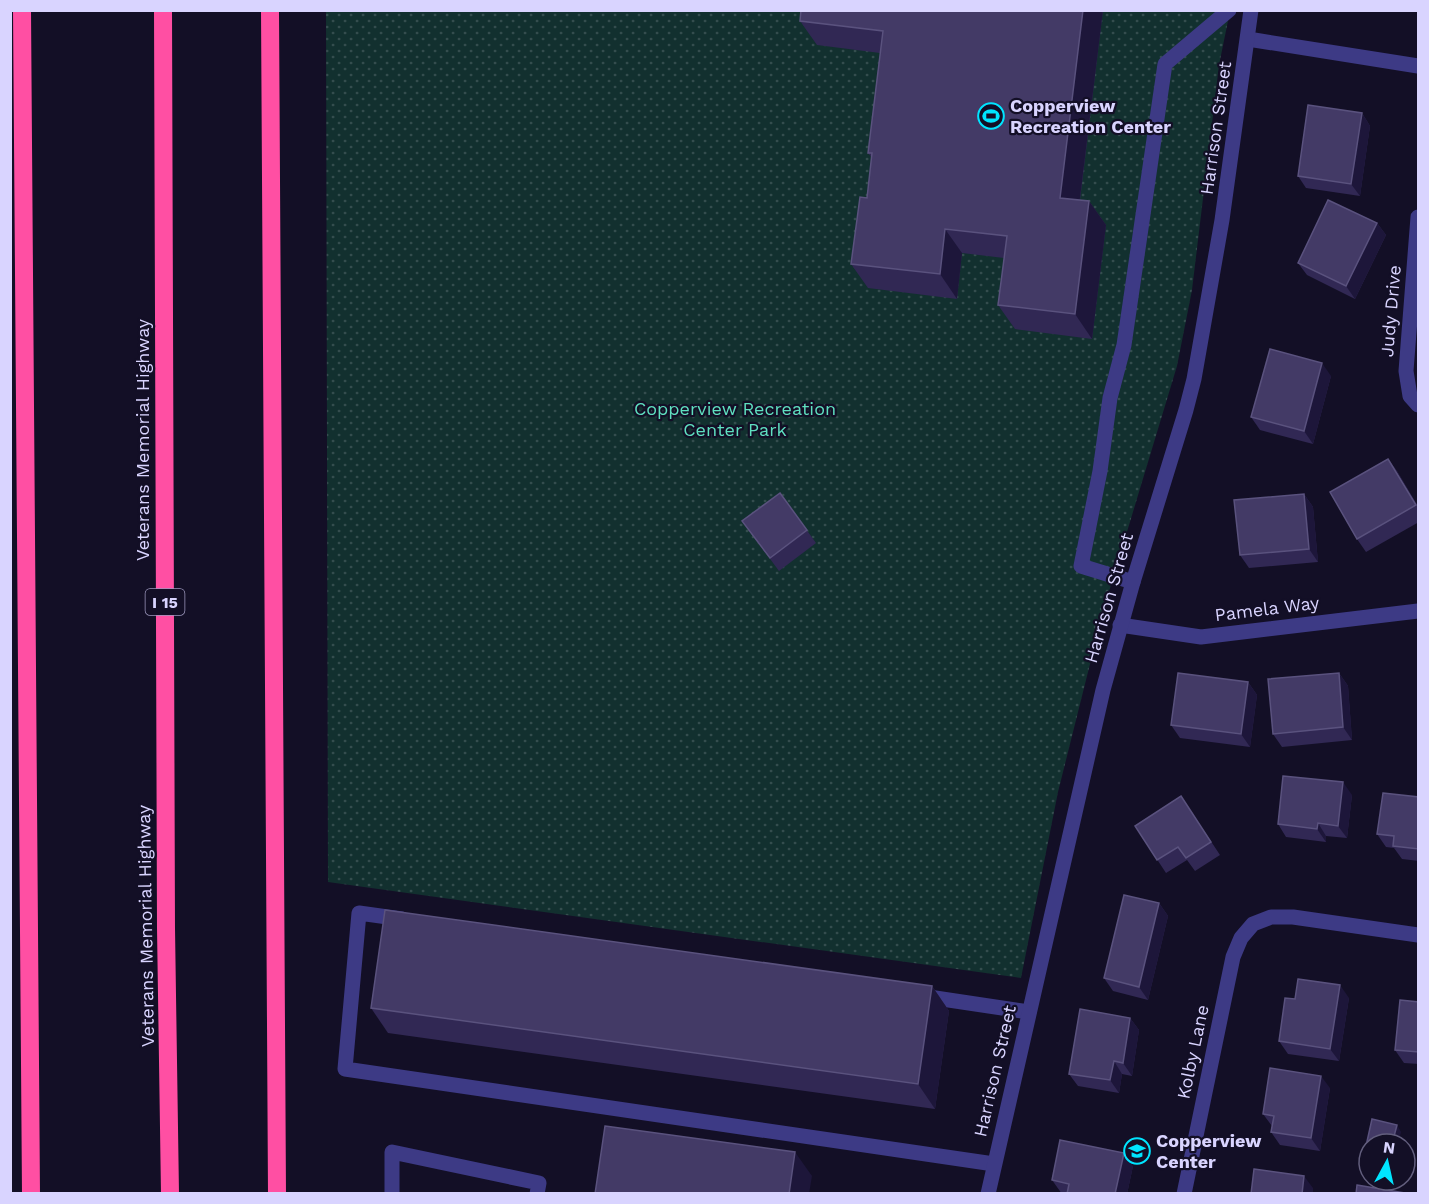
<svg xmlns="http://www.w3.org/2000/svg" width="1429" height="1204" viewBox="0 0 1429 1204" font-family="'Work Sans',sans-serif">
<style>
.park{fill:url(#park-dots)}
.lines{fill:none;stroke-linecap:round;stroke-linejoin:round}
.minor{stroke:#3d3a85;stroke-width:15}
.highway{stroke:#ff4fa3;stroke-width:18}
.wall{fill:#312854}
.shaded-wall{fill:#1d163a}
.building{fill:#433a66;stroke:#5a527e;stroke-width:1.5}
.labels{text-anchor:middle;stroke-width:4.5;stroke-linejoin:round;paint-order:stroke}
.shield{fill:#130f26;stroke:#9e99be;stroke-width:1.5}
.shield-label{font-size:16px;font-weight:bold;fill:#d9d4ff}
.poi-label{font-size:18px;font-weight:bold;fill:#d9d4ff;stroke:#130f26;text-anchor:start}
.street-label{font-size:18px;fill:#d9d4ff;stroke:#130f26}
.park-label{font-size:18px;fill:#5fe0c0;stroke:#130f26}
</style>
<defs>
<pattern id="park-dots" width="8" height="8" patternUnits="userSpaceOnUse" patternTransform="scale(1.5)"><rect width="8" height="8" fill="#12302f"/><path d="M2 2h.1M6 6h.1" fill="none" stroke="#344d4e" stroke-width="1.8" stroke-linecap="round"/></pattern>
</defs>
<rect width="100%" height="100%" fill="#130f26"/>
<path class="park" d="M326,11h904l-11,54 -27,225 -15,76 -73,242 -46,184 -37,186 -693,-96z"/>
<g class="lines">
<g class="minor">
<path d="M1248,39l170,27"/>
<path d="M1418,217l-12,154 4,25 8,9"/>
<path d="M1133,582l-52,-16 19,-95 10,-73 14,-53 41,-281 64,-54"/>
<path d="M1120,625l81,12 217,-26"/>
<path d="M402,919l-43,-6 -14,156 649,95"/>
<path d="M922,996l107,16"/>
<path d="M392,1194v-42l147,31 -2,11"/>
<path d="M988,1194l115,-504 30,-108 53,-172 8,-31 28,-159 29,-210"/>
<path d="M1184,1194l49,-237 8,-19 12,-14 18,-7h22l125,18"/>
</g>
<g class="highway">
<path d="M22,10l9,1184"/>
<path d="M163,10l3,918 4,266"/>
<path d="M270,10l7,1184"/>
</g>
</g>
<g class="wall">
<path d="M1103,10l-23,190 9,1 17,24 -14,114 -77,-10 -17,-24 6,-47 -42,-5 -5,46 -89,-11 -17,-24 16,-66 5,-40 -4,-5 12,-100 -63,-8 -17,-24z"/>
<path d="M1362,113l8,13 -10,70 -54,-8 -8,-12z"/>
<path d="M1377,223l9,12 -31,64 -48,-24 -9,-12z"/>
<path d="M1331,376l-18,68 -53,-14 -9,-13z"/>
<path d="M1388,459l9,12 22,37v14l-53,30 -9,-13z"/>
<path d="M780,493l36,50 -37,28 -37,-50z"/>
<path d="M1304,494l9,13 5,55 -69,6 -9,-13z"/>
<path d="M1339,673l9,13 4,54 -70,7 -9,-13z"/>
<path d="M1248,682l9,13 -7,52 -70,-9 -9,-13z"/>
<path d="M1352,795l-5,43 -21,-2v6l-40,-5 -8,-13z"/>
<path d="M1181,796l39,59 -25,16 -8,-11 -21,13 -31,-47z"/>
<path d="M1419,797v64l-17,-2 -8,-11 -8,-1 -9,-13z"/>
<path d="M1159,903l9,13 -20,84 -35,-9 -9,-13z"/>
<path d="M932,986l17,25 -14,98 -547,-76 -17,-25z"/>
<path d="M1349,998l-10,63 -51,-7 -9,-13 16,-42z"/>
<path d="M1419,1002v62l-15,-1 -9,-13z"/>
<path d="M1130,1018l9,12 -7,46 -10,-2 -3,19 -41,-7 -9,-12z"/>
<path d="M1330,1088l-10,63 -40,-6 -9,-13 1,-6 -9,-12z"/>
<path d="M1133,1166l-6,28h-65l-10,-14z"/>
</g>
<g class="shaded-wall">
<path d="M1083,10h20l-26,212 -17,-24z"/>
<path d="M1362,113l8,13 -10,70 -9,-12z"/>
<path d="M1089,201l17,24 -14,114 -17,-25z"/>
<path d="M1377,223l9,12 -31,64 -9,-13z"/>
<path d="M945,229l17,24 -5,46 -17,-25z"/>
<path d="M1322,363l9,13 -18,68 -9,-13z"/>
<path d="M1388,459l9,12 22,37v1z"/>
<path d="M1304,494l9,13 5,55 -9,-13z"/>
<path d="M1339,673l9,13 4,54 -9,-13z"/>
<path d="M1248,682l9,13 -7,52 -9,-13z"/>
<path d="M1343,782l9,13 -5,43 -9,-12z"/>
<path d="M1318,823l8,13v6l-9,-13z"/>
<path d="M1159,903l9,13 -20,84 -9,-13z"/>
<path d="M1340,985l9,13 -10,63 -9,-12z"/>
<path d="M932,986l17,25 -14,98 -17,-25z"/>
<path d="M1130,1018l9,12 -7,46 -9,-13z"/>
<path d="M1114,1061l8,13 -3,19 -9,-13z"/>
<path d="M1321,1076l9,12 -10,63 -9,-13z"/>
<path d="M1397,1125l4,7 -3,12h-6z"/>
<path d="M795,1152l17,24 -3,18h-20z"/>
<path d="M1124,1153l9,13 -6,28h-12z"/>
<path d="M1304,1176l9,12v6h-11z"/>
</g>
<g class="building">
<path d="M801,10h282l-23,188 29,3 -14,113 -77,-9 9,-69 -62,-7 -5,45 -89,-10 9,-67 7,1 5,-45h-4l15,-122 -83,-10z"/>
<path d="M1308,105l54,8 -11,71 -53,-8z"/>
<path d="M1328,200l49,23 -31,63 -48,-23z"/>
<path d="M1270,349l52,14 -18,68 -53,-14z"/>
<path d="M1388,459l28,46 -59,34 -27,-47z"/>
<path d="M780,493l27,37 -37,28 -28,-37z"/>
<path d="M1304,494l5,55 -69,6 -6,-55z"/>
<path d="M1178,673l70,9 -7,52 -70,-9z"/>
<path d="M1339,673l4,54 -70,7 -5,-55z"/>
<path d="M1283,776l60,6 -5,44 -20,-3 -1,6 -39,-5z"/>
<path d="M1383,793l36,4v52l-26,-3 1,-10 -17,-2z"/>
<path d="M1181,796l30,46 -25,16 -8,-11 -21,13 -22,-34z"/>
<path d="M1124,895l35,8 -20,84 -35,-9z"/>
<path d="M385,910l547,76 -14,98 -547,-76z"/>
<path d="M1298,979l42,6 -10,64 -51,-8 6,-43 10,1z"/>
<path d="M1400,1000l19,2v50l-24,-2z"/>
<path d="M1080,1009l50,9 -7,45 -9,-2 -4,19 -41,-6z"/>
<path d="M1270,1068l51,8 -10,62 -40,-6 3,-16 -11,-2z"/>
<path d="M1372,1119l25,6 -5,19h-23v3l-3,-1z"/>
<path d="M605,1126l190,26 -6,42h-194z"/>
<path d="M1060,1140l64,13 -9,41h-48l2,-10 -17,-4z"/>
<path d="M1254,1169l50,7 -2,18h-51z"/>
<path d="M1357,1185l54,9h-55z"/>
</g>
<defs>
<g id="stadium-ring" transform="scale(1.35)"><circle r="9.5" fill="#130f26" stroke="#00e5ff" stroke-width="1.5"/><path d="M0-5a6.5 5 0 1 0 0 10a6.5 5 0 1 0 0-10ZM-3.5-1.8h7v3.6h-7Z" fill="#00e5ff"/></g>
<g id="school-ring" transform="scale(1.35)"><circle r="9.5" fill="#130f26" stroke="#00e5ff" stroke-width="1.5"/><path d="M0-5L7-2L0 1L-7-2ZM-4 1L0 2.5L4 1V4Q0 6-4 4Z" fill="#00e5ff"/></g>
</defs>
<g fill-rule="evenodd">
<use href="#stadium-ring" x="991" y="116"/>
<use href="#school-ring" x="1137" y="1151"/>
</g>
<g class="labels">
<rect class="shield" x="145.5" y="589" width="39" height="26" rx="4.5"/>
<g class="shield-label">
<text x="165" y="608">I 15</text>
</g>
<g class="poi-label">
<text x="1010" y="112">Copperview<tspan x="1010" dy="21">Recreation Center</tspan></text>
<text x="1156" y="1147">Copperview<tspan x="1156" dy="21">Center</tspan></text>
</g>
<g class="street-label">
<text transform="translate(1216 128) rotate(-82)" y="6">Harrison Street</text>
<text transform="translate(1391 311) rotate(-85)" y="6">Judy Drive</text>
<text transform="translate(143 440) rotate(-90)" y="6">Veterans Memorial Highway</text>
<text transform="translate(1109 598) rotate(-74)" y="6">Harrison Street</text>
<text transform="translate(1267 609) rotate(-7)" y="6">Pamela Way</text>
<text transform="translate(146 926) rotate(-91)" y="6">Veterans Memorial Highway</text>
<text transform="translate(1193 1052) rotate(-78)" y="6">Kolby Lane</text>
<text transform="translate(995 1071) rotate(-77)" y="6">Harrison Street</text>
</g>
<g class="park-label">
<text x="735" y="415">Copperview Recreation<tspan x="735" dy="21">Center Park</tspan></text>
</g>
</g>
<rect width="1429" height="1204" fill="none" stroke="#d9d4ff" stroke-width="24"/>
<g transform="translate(1387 1162) rotate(8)"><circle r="28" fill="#130f26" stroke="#625e7d" stroke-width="1.5"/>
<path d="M0-4.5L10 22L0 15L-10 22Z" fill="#00e5ff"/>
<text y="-9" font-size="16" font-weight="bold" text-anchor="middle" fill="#d9d4ff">N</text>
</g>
</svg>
